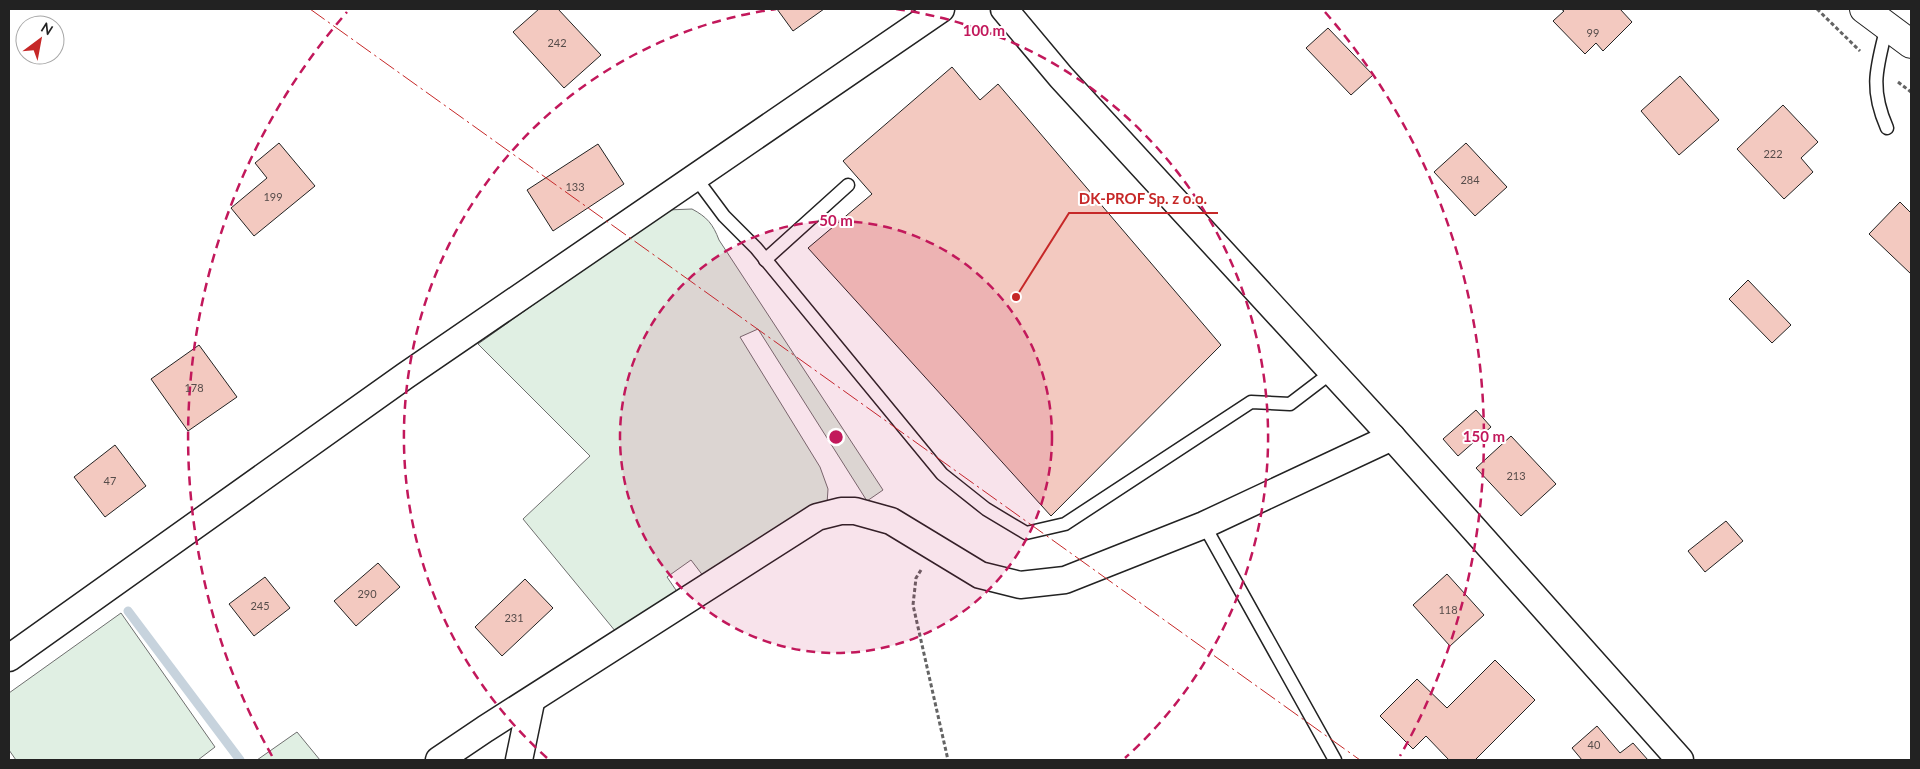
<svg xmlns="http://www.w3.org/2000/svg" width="1920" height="769" viewBox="0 0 1920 769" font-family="Lato,sans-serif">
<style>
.green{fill:#e0efe3;stroke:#6f6f6f}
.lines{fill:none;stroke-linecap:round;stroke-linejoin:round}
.stream{stroke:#c7d3dd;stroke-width:9}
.building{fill:#f3c9c0;stroke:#222}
.service-casing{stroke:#222;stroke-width:15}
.minor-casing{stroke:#222;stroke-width:29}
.primary-casing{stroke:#222;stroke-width:30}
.path{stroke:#646464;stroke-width:3;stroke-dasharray:4 2.5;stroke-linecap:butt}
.service{stroke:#fff;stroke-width:12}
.minor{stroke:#fff;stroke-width:26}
.primary{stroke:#fff;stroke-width:28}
.power{stroke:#c62828;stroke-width:1;stroke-dasharray:18 4 2.5 4;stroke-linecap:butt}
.ring{fill:none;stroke:#c2185b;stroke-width:2.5;stroke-dasharray:9 6}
.labels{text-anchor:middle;stroke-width:4;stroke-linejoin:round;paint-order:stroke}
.number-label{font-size:11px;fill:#564c4a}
.centre{fill:#c2185b;stroke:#fff;stroke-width:2.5}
.ring-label{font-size:15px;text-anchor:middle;font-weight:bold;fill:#c2185b;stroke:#fff;stroke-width:4;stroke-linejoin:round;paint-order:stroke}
.leader{fill:none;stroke:#c62828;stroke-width:2}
.callout-dot{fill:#c62828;stroke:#fff;stroke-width:2}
.callout-label{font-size:15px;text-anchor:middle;font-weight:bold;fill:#c62828;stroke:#fff;stroke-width:4;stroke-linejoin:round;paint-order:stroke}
</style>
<rect width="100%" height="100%" fill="#fff"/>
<g class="green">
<path d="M692,209c15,8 21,15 27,31l164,250 -16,11 -109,-172 -18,8 80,130 8,22 -1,15 -123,73 -13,-17 -24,17 11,16 -62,39 -93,-113 67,-63 -112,-112 189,-134z"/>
<path d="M121,613l94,134 -17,13h-182l-7,-10v-57z"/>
<path d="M297,732l23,28h-63z"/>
</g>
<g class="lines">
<path class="stream" d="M128,611l112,149"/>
</g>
<g class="building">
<path d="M539,9h19l43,46 -37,33 -51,-56z"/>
<path d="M777,9h47l-31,22z"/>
<path d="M1561,9h59l12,13 -29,29 -7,-8 -11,11 -32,-33 11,-10z"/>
<path d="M1328,28l45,47 -22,20 -45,-47z"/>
<path d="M952,67l28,33 18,-16 223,261 -170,171 -243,-268 64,-54 -29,-33z"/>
<path d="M1680,76l39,44 -40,35 -38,-44z"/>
<path d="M1783,105l35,37 -17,16 12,14 -29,27 -47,-50z"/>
<path d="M279,143l36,43 -61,50 -23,-28 36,-30 -12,-15z"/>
<path d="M1466,143l41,44 -32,29 -41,-44z"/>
<path d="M598,144l26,40 -71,47 -26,-41z"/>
<path d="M1900,202l11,11v61l-42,-40z"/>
<path d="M1748,280l43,45 -19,18 -43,-44z"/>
<path d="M199,345l38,52 -49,34 -37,-52z"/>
<path d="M1476,410l15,17 -33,29 -15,-17z"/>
<path d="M1511,436l45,48 -35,32 -45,-48z"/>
<path d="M115,445l31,41 -41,31 -31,-40z"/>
<path d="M1726,521l17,20 -38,31 -17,-21z"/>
<path d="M378,563l22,24 -44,39 -22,-25z"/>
<path d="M1447,574l37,41 -34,31 -37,-41z"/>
<path d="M265,577l25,31 -36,28 -25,-32z"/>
<path d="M525,579l28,29 -51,48 -27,-29z"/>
<path d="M1495,660l40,40 -60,60h-26l-23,-24 -13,13 -33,-33 37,-37 30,29z"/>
<path d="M1597,726l23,27 13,-10 15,17h-66l-10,-12z"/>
</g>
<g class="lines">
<g class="service-casing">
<g id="service">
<path d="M1887,128c-18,-41 -10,-61 0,-102"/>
<path d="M695,177l29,39 32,32 186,226 44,35 40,24 39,-9 186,-122 39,2 42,-32"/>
<path d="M765,260l83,-75"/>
<path d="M1204,525l131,235"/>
</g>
</g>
<g class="minor-casing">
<g id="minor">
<path d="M1004,9l57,68 331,360 288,323"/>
<path d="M9,658l396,-282 536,-367"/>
<path d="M439,760l46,-31 332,-212 24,-6h14l36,10 89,54 40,10 45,-5 139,-55 188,-88"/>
<path d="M519,760l12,-58"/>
</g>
</g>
<g class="primary-casing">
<path id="primary" d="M1864,9l47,35"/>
</g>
<g class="path">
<path d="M1817,9l43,42"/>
<path d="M1898,82l13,10"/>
<path d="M921,570l-5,8 -3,27 35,155"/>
</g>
<use href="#service" class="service"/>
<use href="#minor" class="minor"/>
<use href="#primary" class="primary"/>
<path class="power" d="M310,9l1050,751"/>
</g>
<circle cx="836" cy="437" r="216" fill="#c2185b" fill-opacity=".12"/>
<g class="ring">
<circle cx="836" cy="437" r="216"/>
<path d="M547 758A432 432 0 0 1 776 9M896 9A432 432 0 0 1 1125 758"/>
<path d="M272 756A648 648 0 0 1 347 12M1325 12A648 648 0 0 1 1400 756"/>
</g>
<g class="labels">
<g class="number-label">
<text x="1593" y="37">99</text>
<text x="557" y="47">242</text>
<text x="1773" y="158">222</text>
<text x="1470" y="184">284</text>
<text x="575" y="191">133</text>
<text x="273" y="201">199</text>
<text x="194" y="392">178</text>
<text x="1516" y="480">213</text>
<text x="110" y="485">47</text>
<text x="367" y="598">290</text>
<text x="260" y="610">245</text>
<text x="1448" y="614">118</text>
<text x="514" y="622">231</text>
<text x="1594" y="749">40</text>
</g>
</g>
<circle cx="836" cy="437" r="8" class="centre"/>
<g class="ring-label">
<text x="984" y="36">100 m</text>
<text x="836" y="226">50 m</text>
<text x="1484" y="442">150 m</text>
</g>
<path class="leader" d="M1016 297L1069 213H1218"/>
<circle class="callout-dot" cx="1016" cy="297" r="5"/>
<g class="callout-label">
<text x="1143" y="204">DK-PROF Sp. z o.o.</text>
</g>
<rect width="1920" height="769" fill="none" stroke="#222222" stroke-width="20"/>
<g transform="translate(40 40) rotate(32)"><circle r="24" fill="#ffffff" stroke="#a7a7a7"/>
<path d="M0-4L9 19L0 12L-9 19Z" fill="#c62828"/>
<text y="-8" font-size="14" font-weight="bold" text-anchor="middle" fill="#222222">N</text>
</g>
</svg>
